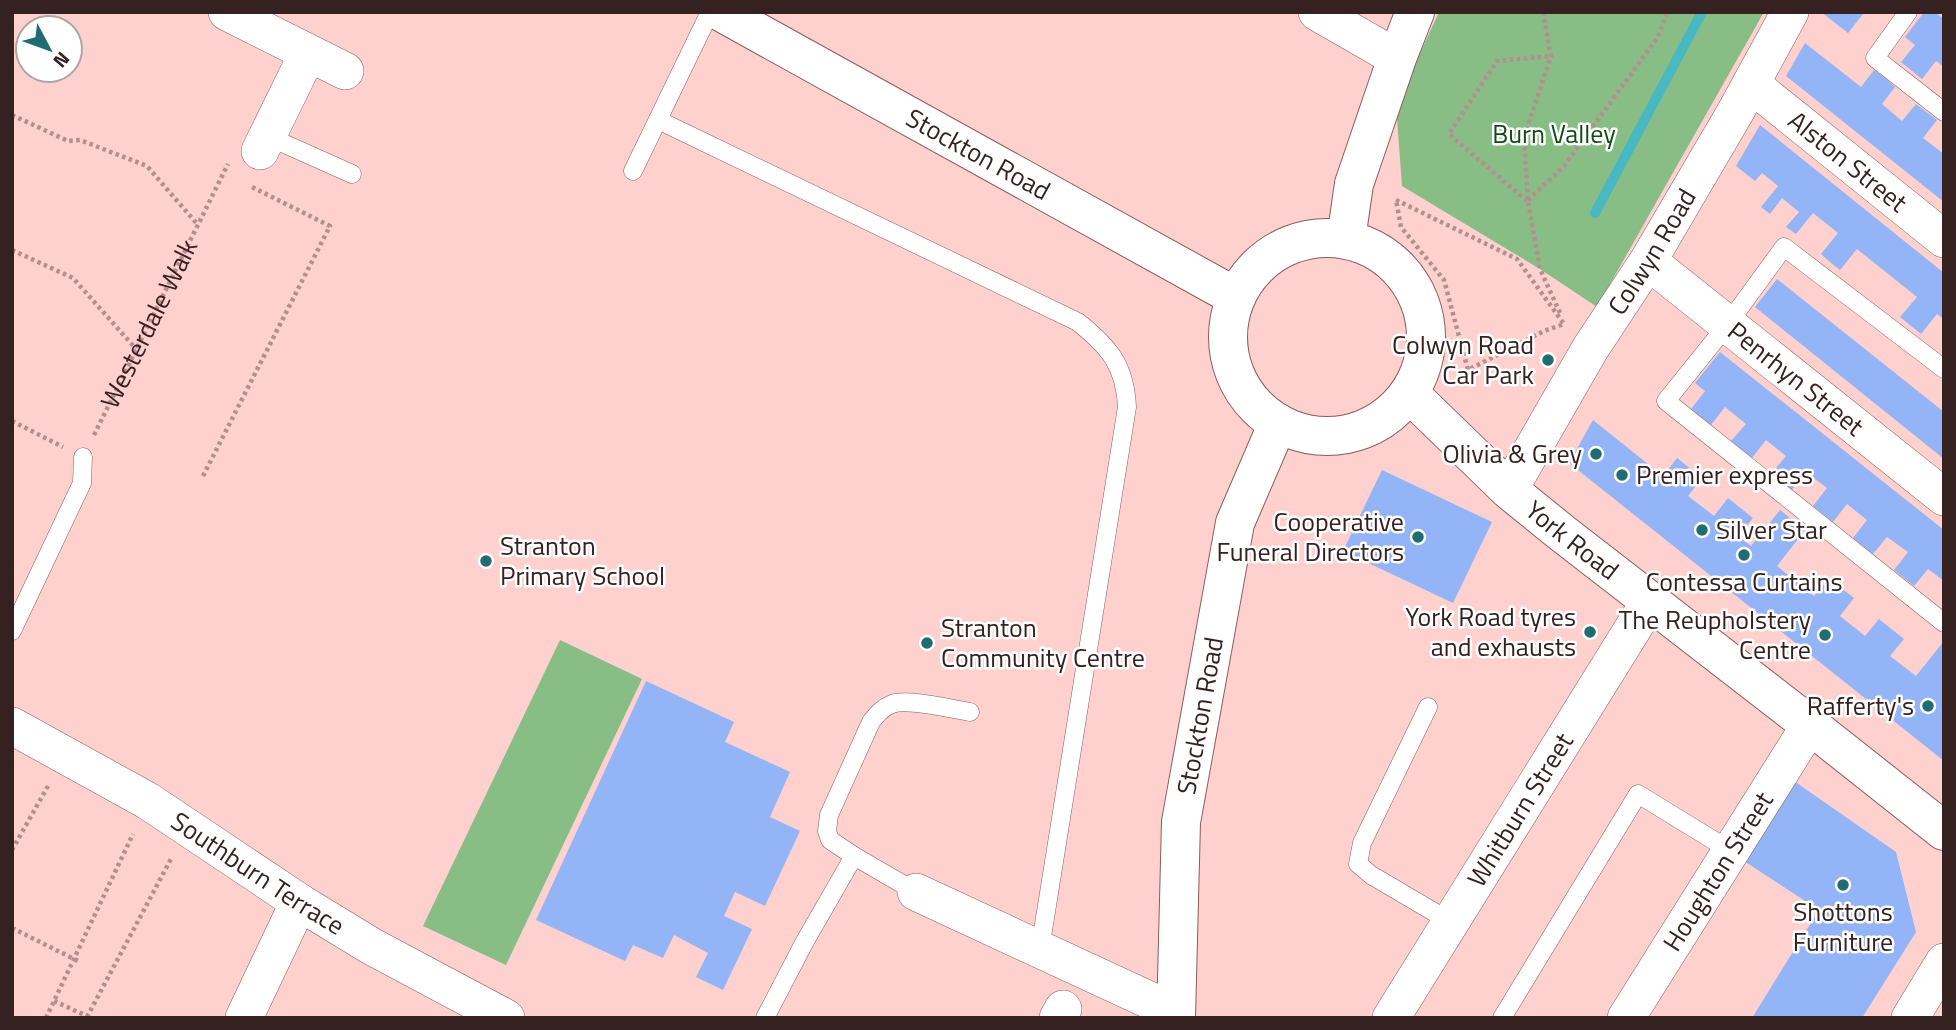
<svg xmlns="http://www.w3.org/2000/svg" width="1956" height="1030" viewBox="0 0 1956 1030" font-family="'Titillium Web',sans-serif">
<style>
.green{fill:#88bd86}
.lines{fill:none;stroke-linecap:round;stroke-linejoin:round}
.stream{stroke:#48b9c3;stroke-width:10}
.building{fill:#93b4f6}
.lane-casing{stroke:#8c5c59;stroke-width:19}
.street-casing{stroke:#8c5c59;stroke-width:38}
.secondary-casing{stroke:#8c5c59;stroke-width:40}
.path{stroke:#b38f8d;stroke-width:4.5;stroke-dasharray:3.5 3.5;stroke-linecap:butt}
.lane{stroke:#fff;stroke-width:18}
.street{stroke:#fff;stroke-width:37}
.secondary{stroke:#fff;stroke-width:38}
.poi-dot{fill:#216c73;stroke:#fff;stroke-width:2.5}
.labels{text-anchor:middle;stroke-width:5;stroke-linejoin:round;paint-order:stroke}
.park-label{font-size:26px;fill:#0f4b13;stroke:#fff}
.street-label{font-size:26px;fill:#35211f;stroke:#fff}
.poi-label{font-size:26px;fill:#35211f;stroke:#fff;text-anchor:end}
</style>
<rect width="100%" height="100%" fill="#fed1ce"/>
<g class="green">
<path d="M1439,12h325l-167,295 -57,-38 -138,-83 -6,-81z"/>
<path d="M560,640l82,39 -136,286 -83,-39z"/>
</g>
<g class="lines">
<path class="stream" d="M1595,213l107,-201"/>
</g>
<g class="building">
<path d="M1821,12h39l3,2 -15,19z"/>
<path d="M1924,12h11l9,7v48l-8,-6 -14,18 -21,-17 14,-17 -10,-8z"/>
<path d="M1805,43l56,44 13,-17 11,8 10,9 -13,17 20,17 14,-17 21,16 -14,18 21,16v48l-158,-126z"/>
<path d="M1760,125l184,148v46l-7,-5 -16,20 -21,-17 17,-20 -60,-48 -17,21 -10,-8 -9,-8 17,-21 -25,-20 -17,21 -10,-7 13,-15 -17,-14 -12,16 -9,-7 17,-21 -16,-13 -7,8 -19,-15z"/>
<path d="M1777,279l167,133v47l-189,-152z"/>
<path d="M1720,352l224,178v51l-16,-12 -14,17 -20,-16 14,-18 -21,-15 -14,17 -20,-16 14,-18 -20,-16 -14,18 -20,-16 14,-18 -21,-16 -14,18 -20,-17 14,-17 -20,-16 -14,18 -21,-17 15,-17 -21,-17 -14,18 -20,-16 14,-18 -10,-8z"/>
<path d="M1593,420l70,56 14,-18 25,20 -14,18 26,20 14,-18 25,20 -15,18 13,10 29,-36 25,20 -28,36 37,30 15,-17 25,19 -14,18 25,20 14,-17 25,20 -14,17 26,20 28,-35v120l-375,-298z"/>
<path d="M1382,470l110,52 -39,81 -110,-52z"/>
<path d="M646,681l88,41 -9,20 65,30 -20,45 30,14 -35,75 -30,-14 -11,24 28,13 -29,61 -27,-13 12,-24 -34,-18 -11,23 -30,-13 -8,16 -89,-41z"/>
<path d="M1794,781l102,71 20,80 -54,86h-110l67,-108 -75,-49z"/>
</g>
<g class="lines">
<g class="lane-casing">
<g id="lane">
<path d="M1908,12l-33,46 69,54"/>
<path d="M658,120l420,202c31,25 47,43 49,85l-87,542"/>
<path d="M267,136l85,38"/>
<path d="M633,171l77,-159"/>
<path d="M1944,369l-160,-122 -57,78 -61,76 278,222"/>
<path d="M12,631l70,-148 1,-26"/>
<path d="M1428,707l-66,136 -4,21 13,11 80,47"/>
<path d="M916,892l-62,-36 -24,-16 -3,-9 2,-16 42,-93c6,-8 11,-14 21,-18 15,-6 60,5 78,8"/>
<path d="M765,1018l39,-75 50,-87"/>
<path d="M1502,1018l136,-224 93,57"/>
</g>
</g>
<g class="street-casing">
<g id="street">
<path d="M227,12l118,59"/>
<path d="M1317,12l80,46"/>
<path id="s2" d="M1751,84l193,155"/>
<path d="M260,151l48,-98"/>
<path id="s3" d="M1648,261l296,236"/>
<path id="s4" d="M1509,490l81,-141 58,-88 88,-150 54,-99"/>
<path id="s5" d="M12,726l136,75 151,101 72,44 135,72"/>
<path d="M916,892l259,120"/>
<path d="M244,1018l55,-116"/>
<path d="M1058,1018l5,-9"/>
<path id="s6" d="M1391,1018l259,-417"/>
<path id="s7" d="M1626,1018l184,-293"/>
<path d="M1910,1018l34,-56"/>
</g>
</g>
<g class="secondary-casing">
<g id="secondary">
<path id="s8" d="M721,12l515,285"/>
<circle cx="1327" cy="337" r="99"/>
<path d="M1346,239l8,-55 43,-126 18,-46"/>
<path id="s9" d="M1409,393l100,97 53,43 248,192 134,106"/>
<path id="s10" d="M1176,1018l5,-196 54,-299 43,-100"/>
</g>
</g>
<g class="path">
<path d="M1543,12l8,44 -27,81 4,64 12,68 20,44"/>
<path d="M12,115l56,26 12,-1 67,26 51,59"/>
<path d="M1396,200l121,59 47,65 -20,7 -76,39 -24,-90 -43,-53z"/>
<path d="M1528,200l36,-34 94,-129 9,-25"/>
<path d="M1527,201l-78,-67 48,-73 54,-5"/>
<path d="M12,250l61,28 63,71"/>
<path d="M12,421l51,26"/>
<path id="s1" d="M94,435l134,-271"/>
<path d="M203,476l127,-250 -78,-39"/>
<path d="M12,850l36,-64"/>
<path d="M12,928l66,33"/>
<path d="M54,1001l35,16"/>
<path d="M87,1017l85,-160"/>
<path d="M46,1018l87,-184"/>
</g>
<use href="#lane" class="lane"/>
<use href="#street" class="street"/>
<use href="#secondary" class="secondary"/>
</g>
<g class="poi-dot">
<circle cx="1548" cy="360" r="7"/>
<circle cx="1596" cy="454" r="7"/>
<circle cx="1622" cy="475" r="7"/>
<circle cx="1702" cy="530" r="7"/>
<circle cx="1418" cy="537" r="7"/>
<circle cx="1744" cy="555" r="7"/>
<circle cx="486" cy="561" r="7"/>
<circle cx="1590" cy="632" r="7"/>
<circle cx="1825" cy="635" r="7"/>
<circle cx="927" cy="643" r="7"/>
<circle cx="1928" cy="706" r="7"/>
<circle cx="1843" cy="885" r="7"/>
</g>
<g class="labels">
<g class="park-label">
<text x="1554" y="143">Burn Valley</text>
</g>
<g class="street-label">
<text dy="9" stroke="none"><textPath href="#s8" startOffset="294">Stockton Road</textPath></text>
<text dy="9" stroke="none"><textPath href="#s2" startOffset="124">Alston Street</textPath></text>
<text dy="9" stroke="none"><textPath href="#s4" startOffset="278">Colwyn Road</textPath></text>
<text dy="9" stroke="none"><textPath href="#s1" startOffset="124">Westerdale Walk</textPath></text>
<text dy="9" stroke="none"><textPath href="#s3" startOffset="189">Penrhyn Street</textPath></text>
<text dy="9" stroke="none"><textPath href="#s9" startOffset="220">York Road</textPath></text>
<text dy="9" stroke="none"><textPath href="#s10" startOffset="304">Stockton Road</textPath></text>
<text dy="9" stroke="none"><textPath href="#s6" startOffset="245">Whitburn Street</textPath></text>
<text dy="9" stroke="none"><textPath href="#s7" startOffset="173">Houghton Street</textPath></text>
<text dy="9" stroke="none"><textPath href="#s5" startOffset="287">Southburn Terrace</textPath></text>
</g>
<g class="poi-label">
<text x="1534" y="354">Colwyn Road<tspan x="1534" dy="30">Car Park</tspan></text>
<text x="1582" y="463">Olivia &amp; Grey</text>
<text x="1636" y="484" text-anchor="start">Premier express</text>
<text x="1404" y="531">Cooperative<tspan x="1404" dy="30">Funeral Directors</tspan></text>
<text x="1716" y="539" text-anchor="start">Silver Star</text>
<text x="500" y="555" text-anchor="start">Stranton<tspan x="500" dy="30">Primary School</tspan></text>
<text x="1744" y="591" text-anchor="middle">Contessa Curtains</text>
<text x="1576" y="626">York Road tyres<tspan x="1576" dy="30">and exhausts</tspan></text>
<text x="1811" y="629">The Reupholstery<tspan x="1811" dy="30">Centre</tspan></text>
<text x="941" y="637" text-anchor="start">Stranton<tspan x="941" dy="30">Community Centre</tspan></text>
<text x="1914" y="715">Rafferty's</text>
<text x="1843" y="921" text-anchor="middle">Shottons<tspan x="1843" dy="30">Furniture</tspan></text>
</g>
</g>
<rect width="1956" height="1030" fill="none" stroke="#35211f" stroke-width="28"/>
<g transform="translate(49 49) rotate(131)"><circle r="33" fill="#ffffff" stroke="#aea6a5" stroke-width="2"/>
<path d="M0-5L12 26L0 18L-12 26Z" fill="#216c73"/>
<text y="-10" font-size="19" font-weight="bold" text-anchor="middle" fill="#35211f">N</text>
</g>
</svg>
